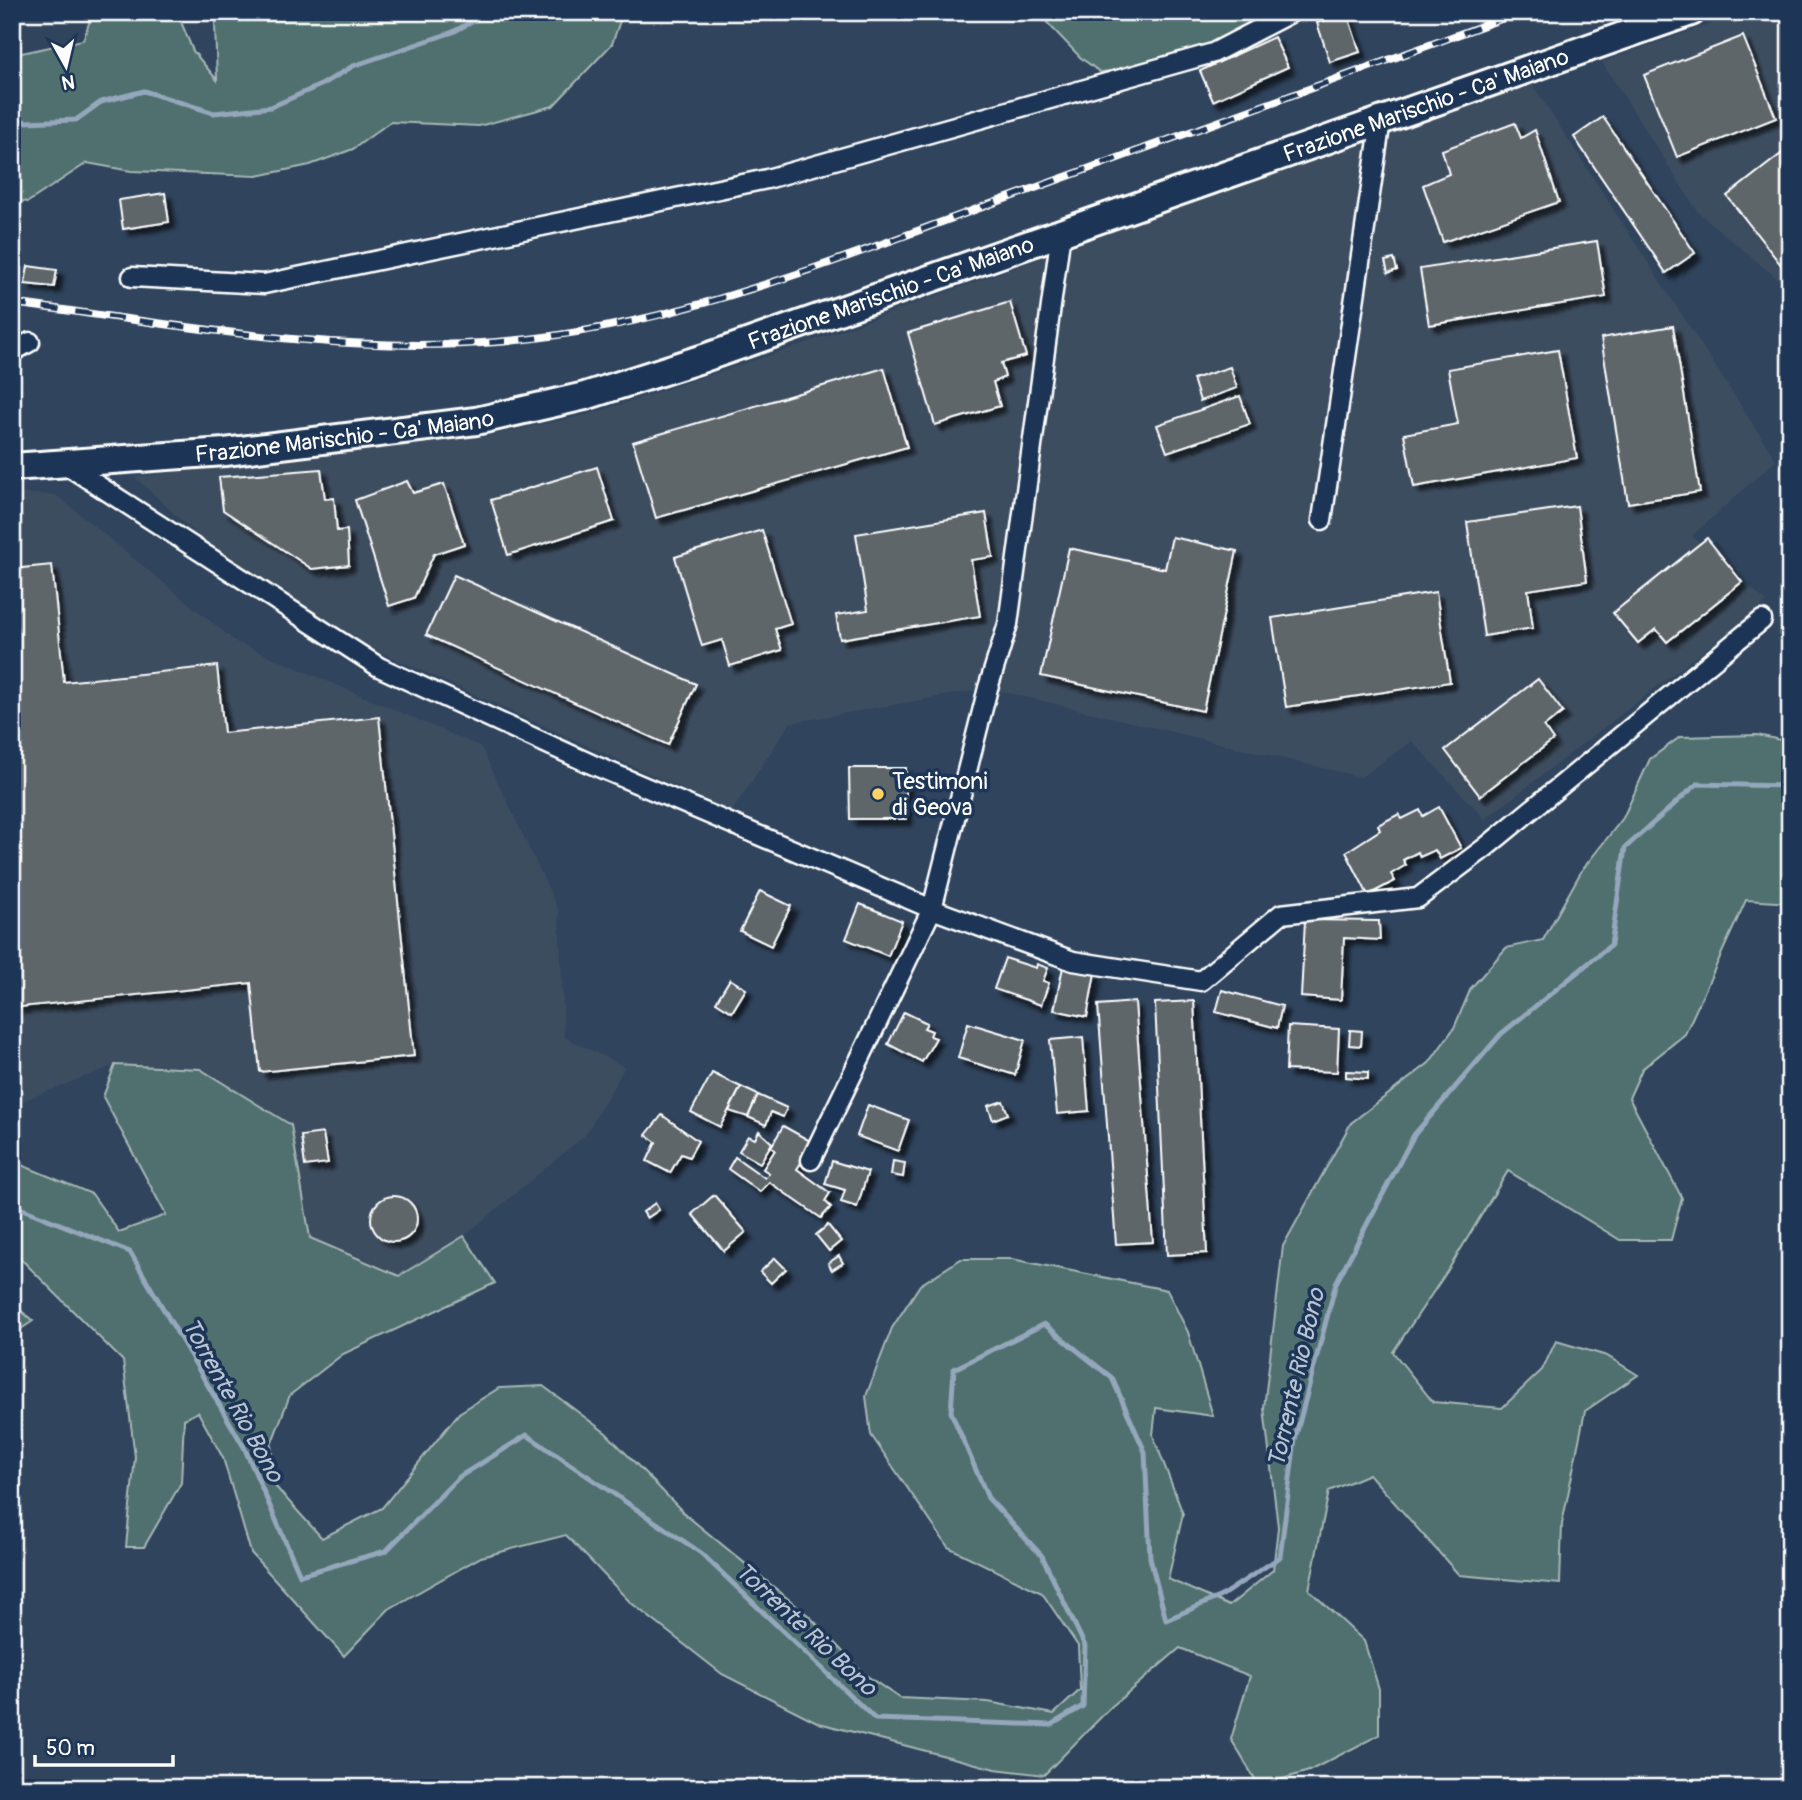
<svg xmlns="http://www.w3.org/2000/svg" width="1802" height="1800" viewBox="0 0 1802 1800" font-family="Pangolin,sans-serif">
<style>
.built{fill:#3e4e61}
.green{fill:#4f6f6e;stroke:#a7b7b6;stroke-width:2}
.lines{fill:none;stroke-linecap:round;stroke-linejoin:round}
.stream{stroke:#95a7bc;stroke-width:5}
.building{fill:#5e666b;stroke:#fff;stroke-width:2;filter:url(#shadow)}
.street-casing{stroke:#fff;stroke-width:23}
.secondary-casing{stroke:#fff;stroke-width:32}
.street{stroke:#1d3557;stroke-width:18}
.secondary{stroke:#1d3557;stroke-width:26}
.rail-casing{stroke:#fff;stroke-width:8}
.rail{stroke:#1d3557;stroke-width:5;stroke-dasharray:16;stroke-linecap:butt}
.poi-dot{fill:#ffd166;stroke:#1d3557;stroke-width:2.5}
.labels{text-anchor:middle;stroke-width:7;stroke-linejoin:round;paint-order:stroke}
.street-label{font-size:23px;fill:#fff;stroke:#1d3557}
.poi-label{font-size:23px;fill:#fff;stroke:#1d3557;text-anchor:start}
.water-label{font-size:24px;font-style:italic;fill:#b9c5d2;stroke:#1d3557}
</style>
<defs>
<filter id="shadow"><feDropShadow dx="6" dy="6" stdDeviation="2" flood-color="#0009"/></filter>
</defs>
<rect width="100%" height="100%" fill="#30445d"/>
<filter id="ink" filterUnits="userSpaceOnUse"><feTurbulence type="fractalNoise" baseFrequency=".0143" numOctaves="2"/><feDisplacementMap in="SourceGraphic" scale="14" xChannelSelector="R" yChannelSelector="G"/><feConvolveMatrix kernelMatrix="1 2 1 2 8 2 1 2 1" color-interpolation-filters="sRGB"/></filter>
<g filter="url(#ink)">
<g class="built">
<path d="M1745,12h45v263l-11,5 -80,-67 -97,-151z"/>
<path d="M1530,81l246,379 -84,76 75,66 -282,217 -73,-78 -51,36 -373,-89 -198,35 -58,88 -363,-164 -160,-101 -74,-69 347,-40 109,-23 207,-68z"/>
<path d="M12,493l44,2 180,147 245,105 78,164 5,126 61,30 -40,68 -121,101 -65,40 -89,-38 -19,-113 -176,-60 -103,40z"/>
</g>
<g class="green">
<path d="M93,12h84l16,39 24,29 -2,-55 5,-13h403l-11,32 -59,62 -74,20 -89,-4 -37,27 -43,16 -53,11 -126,-5 -44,-8 -59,39 -16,-2v-145l71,-15z"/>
<path d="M1037,12h242c-54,33 -115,56 -179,60l-19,-14z"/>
<path d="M1757,735l33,7v161l-44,-3 -61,134 -43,35 -13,29 53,100 -11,42h-51l-112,-69 -58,96 -57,85 40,50 69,6 40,-38 14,-29 51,15 31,19 -53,36 -23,113 -2,60 -101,-9 -90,-101 -40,17 -20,99 55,51 15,48v46l-70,36 -50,15 -28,-47 19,-63 -70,-28 -69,59 -67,68 -49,-6 -176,-46 -97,-49 -92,-72 -64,-67 -85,22 -92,52 -45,47 -93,-103 -28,-95 -25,-46 -14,7 -3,64 -37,64h-18l9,-90 -12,-96 -111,-111v-89l80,33 27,38 47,-17 -63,-118 12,-32 85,4 91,56 19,113 89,38 65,-40 31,47 -152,71 -53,41 -19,50 4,41 47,52 60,-30 77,-95 40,-25 44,-2 63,47 80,82 123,101 54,57 36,25 89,4 66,12 26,-24 -2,-44 -36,-53 -94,-46 -77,-112 -5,-39 26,-68 28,-43 41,-26h51l155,31 21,42 25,84 -57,-8 -3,27 30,79 -15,65 61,27 44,-36 5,-43 -14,-119 19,-162 68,-123 78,-60 25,-35 17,-40 35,-40 37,-8 39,-70 41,-52 27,-59 30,-22z"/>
<path d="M12,1303l21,18 -21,14z"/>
</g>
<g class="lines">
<g class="stream">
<path d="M12,115l13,7 51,-2 25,-18 43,-11 70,22 57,-6 52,-23 30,-18 100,-34 36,-20"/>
<path d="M12,1210l8,-2 110,44 114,195 56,128 86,-24 73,-74 68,-42 174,118 174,166 176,6 32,-19 2,-60 -43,-90 -54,-58 -37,-86 3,-43 90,-45 68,54 33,74 5,106 16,62 55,-24 59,-39 15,-118 41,-156 78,-148 87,-101 110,-89 14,-97 72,-64 93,2"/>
</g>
</g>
<g class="building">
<path d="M1347,13l13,39 -30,10 -13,-39z"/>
<path d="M1743,36l33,82 -99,39 -33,-82z"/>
<path d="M1274,37l14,30 -75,34 -13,-30z"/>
<path d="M1603,117l92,136 -29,20 -92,-136z"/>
<path d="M1515,123l6,15 14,-8 24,72 -116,40 -20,-57 26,-11 -7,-24z"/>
<path d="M1790,147v127l-1,1 -62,-79z"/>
<path d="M165,193l4,29 -46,7 -4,-29z"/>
<path d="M1597,241l9,56 -177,28 -9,-56z"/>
<path d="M1394,259l3,11 -9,3 -3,-12z"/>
<path d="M28,266l29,4 -3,17 -29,-3z"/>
<path d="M1010,302l16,54 -25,7 4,14 -12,5 7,24 -65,19 -27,-92z"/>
<path d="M1673,326l27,166 -72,11 -27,-165z"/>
<path d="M1558,350l19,108 -163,29 -10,-53 54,-10 -10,-55z"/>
<path d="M1230,367l7,21 -37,13 -7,-22z"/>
<path d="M884,368l23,79 -251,71 -23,-76z"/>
<path d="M1240,396l10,28 -83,28 -10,-27z"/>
<path d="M597,467l17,54 -106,34 -17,-55z"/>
<path d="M321,469l4,30 9,-1 3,33 10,-1 2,35 -37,4 -89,-59 -4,-33z"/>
<path d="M407,481l6,12 31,-9 20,60 -30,10 -20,44 -25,8 -34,-106z"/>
<path d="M1577,506l10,75 -59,9 5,38 -49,8 -17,-114z"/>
<path d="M986,513l7,44 -22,3 9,56 -140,23 -4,-24 32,-5 -12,-76z"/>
<path d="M762,530l29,94 -16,5 7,21 -52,16 -8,-26 -20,6 -27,-89z"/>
<path d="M1172,537l65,14 -34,160 -162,-35 28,-128 96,21z"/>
<path d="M1707,538l35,44 -75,60 -11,-13 -18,14 -25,-30z"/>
<path d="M52,565l12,117 153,-16 7,67 155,-16 35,339 -154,16 -9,-89 -239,25v-439z"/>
<path d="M454,575l242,109 -28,61 -242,-110z"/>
<path d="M1436,592l14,90 -164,25 -14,-89z"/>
<path d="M1538,679l25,33 -19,15 9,13 -73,56 -35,-46z"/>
<path d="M849,768h57v51h-56z"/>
<path d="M1439,807l22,41 -21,11 -5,-9 -15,7 -2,-5 -15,8 3,5 -15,9 4,7 -27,14 -22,-43 34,-22 -2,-5 21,-11 3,5 18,-9 3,6z"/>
<path d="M760,891l31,15 -20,40 -31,-15z"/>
<path d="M860,904l42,17 -14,35 -42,-17z"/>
<path d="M1305,920l74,1 1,19 -36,-2 -3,62 -40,-3z"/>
<path d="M1005,958l31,10 1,-4 11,4 -5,13 6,2 -8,22 -47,-16z"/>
<path d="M1063,967l32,6 -8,44 -33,-7z"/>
<path d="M730,979l16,10 -14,23 -16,-10z"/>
<path d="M1222,990l60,16 -5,22 -61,-16z"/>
<path d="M1194,1001l13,252 -40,2 -12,-252z"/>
<path d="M1135,1002l18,240 -37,2 -18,-239z"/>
<path d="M904,1012l23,11 -3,5 8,3 -2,5 6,2 -14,24 -34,-18z"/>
<path d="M968,1023l57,17 -10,35 -57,-17z"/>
<path d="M1288,1026l51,3 -2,43 -51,-2z"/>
<path d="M1350,1030l12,1 -1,15 -12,-1z"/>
<path d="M1083,1037l6,74 -32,3 -7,-74z"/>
<path d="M1346,1071l22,1v7l-22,-2z"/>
<path d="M712,1073l29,14 -21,40 -29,-15z"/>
<path d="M741,1087l17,8 -10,22 -19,-6z"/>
<path d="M758,1095l29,13 -4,9 -12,-5 -5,13 -18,-8z"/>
<path d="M1003,1101l5,13 -15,6 -5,-14z"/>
<path d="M868,1105l41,15 -11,31 -41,-15z"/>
<path d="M662,1115l36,26 -9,16 -8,-3 -11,19 -23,-12 9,-19 -10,-7z"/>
<path d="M783,1126l31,17 -17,26 33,24 -5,8 6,6 -10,11 -52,-36 -9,10 -32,-23 7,-12 30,21 4,-5 -6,-4 12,-19 -4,-3z"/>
<path d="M759,1131l13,12 -12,20 -21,-12 9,-15 7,3z"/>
<path d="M323,1133l5,30 -23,3 -4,-30z"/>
<path d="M832,1161l36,11 -11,35 -16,-5 4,-12 -20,-6z"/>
<path d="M893,1161l12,2 -2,14 -12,-2z"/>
<path d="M714,1195l32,37 -22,19 -32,-37z"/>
<circle cx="394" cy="1219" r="23"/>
<path d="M655,1203l4,7 -12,8 -4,-6z"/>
<path d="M828,1225l13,16 -12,10 -13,-16z"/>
<path d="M839,1256l4,7 -11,7 -4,-7z"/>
<path d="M775,1258l11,11 -15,14 -11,-11z"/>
</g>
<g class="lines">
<g class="street-casing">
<g id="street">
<path d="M132,277l132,7 503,-105 446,-126 79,-41"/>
<path d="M12,352l18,-10"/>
<path d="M65,464l314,203 212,97 341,145 141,52 128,20 80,-67 137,-16 68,-51 276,-227"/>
<path d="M1322,520l59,-400"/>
<path d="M811,1160l121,-251 56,-221 20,-64 53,-392"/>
</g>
</g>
<g class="secondary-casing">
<g id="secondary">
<path id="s1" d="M12,467l213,-15 251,-31 109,-25 119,-38 987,-346"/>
</g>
</g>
<use href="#street" class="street"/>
<use href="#secondary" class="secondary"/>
<g class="rail-casing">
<path id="rail" d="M12,303c161,21 323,52 485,39 170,-13 332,-79 491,-137 177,-64 355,-128 532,-193"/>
</g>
<use href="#rail" class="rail"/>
</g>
</g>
<circle class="poi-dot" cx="878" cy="794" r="7"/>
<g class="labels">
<g class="street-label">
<text dy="8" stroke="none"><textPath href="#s1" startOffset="1468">Frazione Marischio - Ca' Maiano</textPath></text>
<text dy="8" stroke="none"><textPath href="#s1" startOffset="901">Frazione Marischio - Ca' Maiano</textPath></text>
<text dy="8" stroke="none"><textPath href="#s1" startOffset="334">Frazione Marischio - Ca' Maiano</textPath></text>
</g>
<g class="poi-label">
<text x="892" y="789">Testimoni<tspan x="892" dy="26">di Geova</tspan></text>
</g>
<g class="water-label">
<text transform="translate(1296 1378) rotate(-77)" y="8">Torrente Rio Bono</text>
<text transform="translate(233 1400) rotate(61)" y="8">Torrente Rio Bono</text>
<text transform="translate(806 1629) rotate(43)" y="8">Torrente Rio Bono</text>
</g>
</g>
<rect width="1802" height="1800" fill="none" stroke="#1d3557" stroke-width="42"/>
<rect x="21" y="21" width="1760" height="1758" fill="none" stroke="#fff" stroke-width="2.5" filter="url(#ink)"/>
<g transform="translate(66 66) rotate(172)" stroke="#1d3557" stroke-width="5" paint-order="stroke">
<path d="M0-5L12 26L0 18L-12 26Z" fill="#ffffff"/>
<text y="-10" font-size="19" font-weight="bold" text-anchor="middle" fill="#ffffff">N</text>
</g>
<path d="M35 1755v10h138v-10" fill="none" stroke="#ffffff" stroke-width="3.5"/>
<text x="46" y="1755" font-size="21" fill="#ffffff" stroke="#1d3557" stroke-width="5" paint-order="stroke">50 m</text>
</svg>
